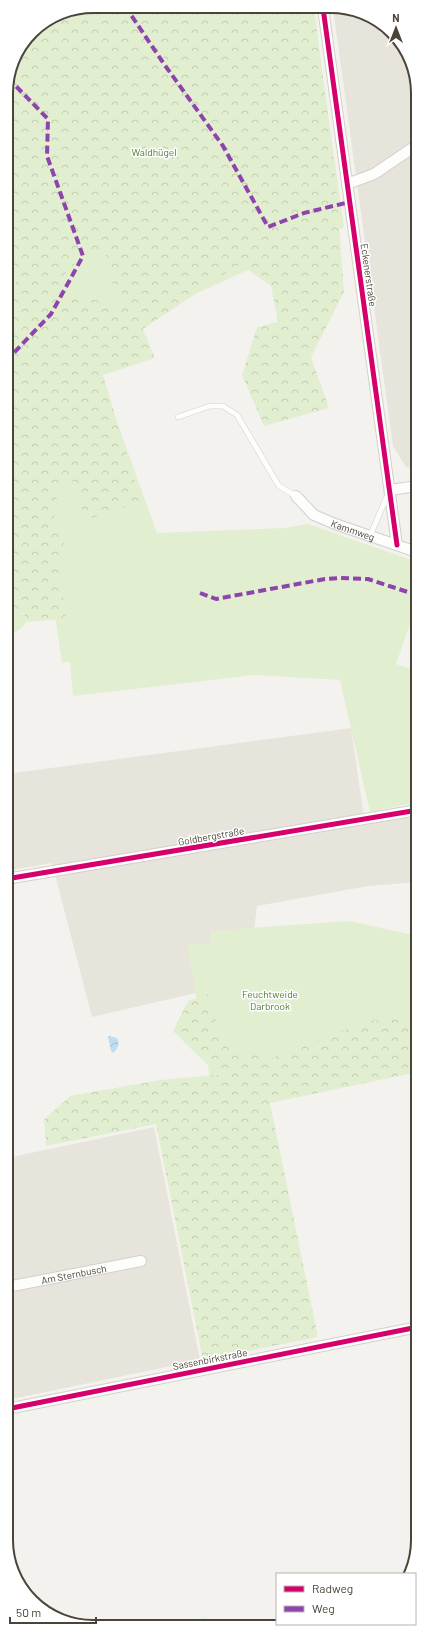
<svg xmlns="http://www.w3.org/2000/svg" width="424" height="1633" viewBox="0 0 424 1633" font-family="Barlow,sans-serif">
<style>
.residential{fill:#e7e4dc}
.green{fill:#e1eecf}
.forest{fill:url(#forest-crowns);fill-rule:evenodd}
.water{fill:url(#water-waves)}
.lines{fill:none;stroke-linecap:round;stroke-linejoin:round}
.service-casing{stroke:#d2d0cb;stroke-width:6}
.minor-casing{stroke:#d2d0cb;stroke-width:12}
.service{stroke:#fdfdfc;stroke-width:5}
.minor{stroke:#fdfdfc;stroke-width:10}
.quiet{stroke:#8e44ad;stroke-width:4;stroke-dasharray:8 4;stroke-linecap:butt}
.cycleway-casing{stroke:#fff;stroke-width:8}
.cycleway{stroke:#d6006c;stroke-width:5}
.labels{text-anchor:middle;stroke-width:3;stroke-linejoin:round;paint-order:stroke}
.park-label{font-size:10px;fill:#4a7f2a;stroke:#fff}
.street-label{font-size:10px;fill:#4b4439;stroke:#fff}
.rim{fill:none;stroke:#4b4439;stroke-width:2}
</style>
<defs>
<pattern id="forest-crowns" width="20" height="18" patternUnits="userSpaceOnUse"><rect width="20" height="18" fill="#e1eecf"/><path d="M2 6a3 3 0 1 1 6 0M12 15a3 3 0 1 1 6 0" fill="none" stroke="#c3cdb2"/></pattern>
<pattern id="water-waves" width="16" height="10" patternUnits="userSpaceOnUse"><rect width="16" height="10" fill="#c0ddf1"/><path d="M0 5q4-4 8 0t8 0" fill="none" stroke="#a6bfcf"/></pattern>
</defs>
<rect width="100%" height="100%" fill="#f4f2ee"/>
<g class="residential">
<path d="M333,8h16l47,27 21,46v389l-11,-3 -13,-21z"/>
<path d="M351,728l14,96 53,-8v66l-50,4 -111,20 -5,40 -56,47 -104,24 -40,-154 -46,8v-97z"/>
<path d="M154,1127l46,233 -193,40v-242z"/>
</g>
<g class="green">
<path d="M93,6l220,1 31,220 -256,115 69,191 128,-5 23,-4 109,38v43l-21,59 21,7 1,131 -48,10 -30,-132 -85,-5 -182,21 -3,-34 -8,1 -20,-137 -36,3v-442l7,-28 19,-28 28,-18z"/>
<path d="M417,508v35l-2,-1 -4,-25z"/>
<path d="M6,605l15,6 6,8c-2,10 -13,13 -21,16z"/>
<path d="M349,921l69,15v87l-207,62 -24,-141 24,-1 -1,-12z"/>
</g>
<g class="forest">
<path d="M93,6l221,1 21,164 9,121 -33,65 18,51 -65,18 -22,-51 15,-48 21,-5 -7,-36 -31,-22 -97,65 12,29 -52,17 38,127 -55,18 -14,-40 -13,2 -5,37 10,22 -4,34 6,44 -40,3c1,-11 -11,-14 -20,-17v-313l12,-12 -12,-15v-178l7,-28 19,-28 28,-18zM81,242h1l8,8 11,2 4,2 4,6v17l5,9 8,6 1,10 -3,2h-9l-20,-5 -27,-1 -6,-4 8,-21 12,-13z"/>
<path d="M209,994l13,51 50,13 96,-37 50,-3v54l-148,31 48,234 -115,23 -47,-236 -110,22 -2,-26 26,-24 90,-16 58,-5 -45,-44 15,-30z"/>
<path d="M206,1618l-2,8h-43z"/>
</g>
<path class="water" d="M109,1036l8,2c3,5 1,11 -4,15l-2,-2 -3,-14z"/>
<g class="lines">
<g class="service-casing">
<g id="service">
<path d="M178,417l32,-11h13l14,9 42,71 17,10"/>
<path d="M370,536l18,-42"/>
</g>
</g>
<g class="minor-casing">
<g id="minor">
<path d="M323,8l74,537"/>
<path d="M347,184l27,-10 43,-29"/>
<path d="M390,490l27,-4"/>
<path id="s1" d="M296,496l18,19 21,9 82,28"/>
<path d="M6,879l412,-69"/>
<path id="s2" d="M7,1287l134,-26"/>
<path d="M7,1409l411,-82"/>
</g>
</g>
<use href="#service" class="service"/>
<use href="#minor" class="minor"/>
<g class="quiet">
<path d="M125,6l39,58 59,82 45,81 36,-14 46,-11"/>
<path d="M6,361l45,-47 32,-58 -36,-100 1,-37 -40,-41"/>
<path d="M200,593l16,6 109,-20 16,-1 27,1 49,16"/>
</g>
<g class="cycleway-casing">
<g id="cycleway">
<path d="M323,8l74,537"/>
<path d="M6,879l412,-69"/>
<path d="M7,1409l411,-82"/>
</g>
</g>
<use href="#cycleway" class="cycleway"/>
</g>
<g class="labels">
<g class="park-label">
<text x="154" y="156">Waldhügel</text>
<text x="270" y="998">Feuchtweide<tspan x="270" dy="12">Darbrook</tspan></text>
</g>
<g class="street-label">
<text transform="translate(369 275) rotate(82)" y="4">Eckenerstraße</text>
<text dy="4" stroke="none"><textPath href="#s1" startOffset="68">Kammweg</textPath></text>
<text transform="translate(211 836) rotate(-10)" y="4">Goldbergstraße</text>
<text dy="4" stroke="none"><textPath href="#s2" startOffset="68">Am Sternbusch</textPath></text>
<text transform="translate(210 1359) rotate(-11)" y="4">Sassenbirkstraße</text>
</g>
</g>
<path d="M0 0H424V1633H0ZM93 13H331A80 80 0 0 1 411 93V1540A80 80 0 0 1 331 1620H93A80 80 0 0 1 13 1540V93A80 80 0 0 1 93 13Z" fill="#fff" fill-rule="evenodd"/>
<path class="rim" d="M93 13H331A80 80 0 0 1 411 93V1540A80 80 0 0 1 331 1620H93A80 80 0 0 1 13 1540V93A80 80 0 0 1 93 13Z"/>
<rect x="276" y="1573" width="140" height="52" fill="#ffffff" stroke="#b7b4b0"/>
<rect x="284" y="1586" width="20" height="6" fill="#d6006c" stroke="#b7b4b0"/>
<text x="312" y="1593" font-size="12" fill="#4b4439">Radweg</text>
<rect x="284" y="1606" width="20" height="6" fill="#8e44ad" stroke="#b7b4b0"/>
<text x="312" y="1613" font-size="12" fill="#4b4439">Weg</text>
<g transform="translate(396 28)" stroke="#ffffff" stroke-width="3" paint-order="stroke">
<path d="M0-3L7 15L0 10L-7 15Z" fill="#4b4439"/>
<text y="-6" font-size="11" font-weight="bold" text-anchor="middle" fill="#4b4439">N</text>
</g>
<path d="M10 1617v6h86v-6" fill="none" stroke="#4b4439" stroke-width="2"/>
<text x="16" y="1617" font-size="12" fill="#4b4439" stroke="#ffffff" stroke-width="3" paint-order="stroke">50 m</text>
</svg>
